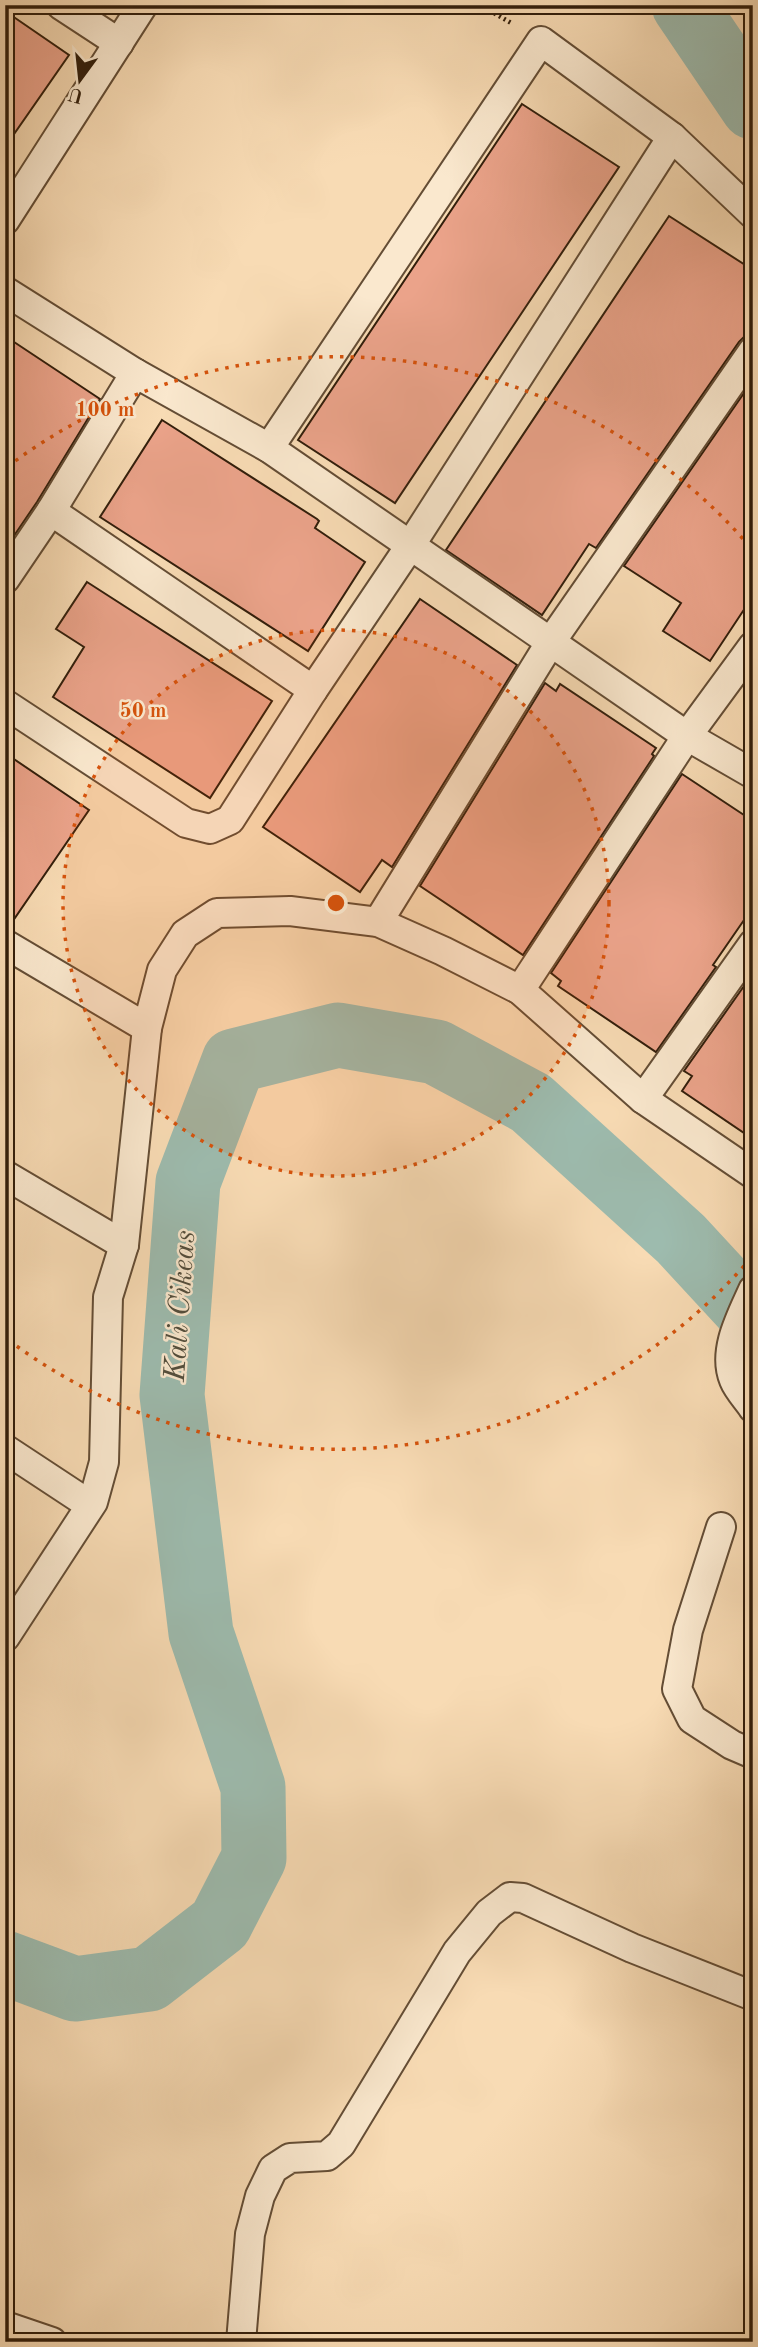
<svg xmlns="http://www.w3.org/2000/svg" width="758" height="2347" viewBox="0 0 758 2347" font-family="'Old Standard TT',serif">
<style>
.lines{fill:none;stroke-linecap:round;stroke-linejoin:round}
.river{stroke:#9dbbae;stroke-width:65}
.building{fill:#eba38a;stroke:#321e0b;stroke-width:2}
.street-casing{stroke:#644d35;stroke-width:32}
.path{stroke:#321e0b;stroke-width:4.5;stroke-dasharray:2 3.5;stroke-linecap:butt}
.street{stroke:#fae8ce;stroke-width:28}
.ring{fill:none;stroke:#d6530c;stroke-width:3.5;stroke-dasharray:3.5 7}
.labels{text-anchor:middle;stroke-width:5;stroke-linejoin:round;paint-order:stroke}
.water-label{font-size:30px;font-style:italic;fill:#524d3c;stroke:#fae8ce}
.centre{fill:#d6530c;stroke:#fae8ce;stroke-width:3.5}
.ring-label{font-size:21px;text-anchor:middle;font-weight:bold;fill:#d6530c;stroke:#fae8ce;stroke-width:5;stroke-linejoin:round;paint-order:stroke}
</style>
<rect width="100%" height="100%" fill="#f8dbb4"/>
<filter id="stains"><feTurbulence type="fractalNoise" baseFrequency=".00286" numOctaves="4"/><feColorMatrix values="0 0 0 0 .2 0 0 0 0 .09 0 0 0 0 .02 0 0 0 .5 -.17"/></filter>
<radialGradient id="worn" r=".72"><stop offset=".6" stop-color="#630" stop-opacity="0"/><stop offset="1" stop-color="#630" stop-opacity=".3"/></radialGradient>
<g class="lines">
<g class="river">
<path d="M684,5l69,102"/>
<path d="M5,1963l70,26 74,-10 71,-55 34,-66 -1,-71 -52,-154 -29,-238 16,-213 46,-121 104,-26 98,17 95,51 150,136 72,78"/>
</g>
</g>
<g class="building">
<path d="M5,11l64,44 -64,92z"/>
<path d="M522,104l97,63 -224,336 -97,-63z"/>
<path d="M669,216l84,54v65l-8,1 -6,6 -143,206 -7,-4 -47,71 -96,-65z"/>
<path d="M5,336l95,63 -63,103 -32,47z"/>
<path d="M753,380v216l-43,65 -47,-30 18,-28 -57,-37z"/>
<path d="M162,420l155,99 2,2 -4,7 50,34 -57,89 -208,-134z"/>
<path d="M87,582l185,119 -62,97 -157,-101 31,-50 -28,-18z"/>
<path d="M420,599l97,66 -125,202 -10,-7 -22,32 -97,-65z"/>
<path d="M545,683l11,8 4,-7 96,64 -4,6 2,2 -131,199 -103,-69z"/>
<path d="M5,753l84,57 -81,118 -3,-1z"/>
<path d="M682,774l71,47v86l-40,58 3,2 -60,85 -98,-66 3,-5 -10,-8z"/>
<path d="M744,986l9,6v147l-71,-48 10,-15 -8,-5z"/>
</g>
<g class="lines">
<g class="street-casing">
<g id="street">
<path d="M61,5l58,38"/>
<path d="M5,220l138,-215"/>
<path d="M5,291l130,82 134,75 418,288 66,38"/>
<path d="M269,448l272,-407 131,96 81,77"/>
<path d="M51,511l262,179"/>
<path d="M5,579l46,-68 84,-138"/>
<path d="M5,704l181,119 24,6 20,-9 83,-130 97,-144 262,-409"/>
<path d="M378,922l172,-279 203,-292"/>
<path d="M5,944l142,84"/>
<path d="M520,990l167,-254 66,-90"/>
<path d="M643,1099l110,-155"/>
<path d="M5,1175l119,70"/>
<path d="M753,1290c-12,27 -31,61 -19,90 4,10 13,19 19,28"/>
<path d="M5,1449l85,56"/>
<path d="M721,1527l-33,103 -11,59 15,30 40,26 21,9"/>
<path d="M5,1637l88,-135 11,-40 4,-165 16,-52 23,-217 15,-58 23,-36 32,-21 73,-2 88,11 65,29 77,39 123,109 110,75"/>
<path d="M5,2326l47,16"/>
<path d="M241,2342l9,-108 10,-38 13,-27 17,-11 37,-2 14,-12 116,-192 32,-39 21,-16 13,1 109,50 121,48"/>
</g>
</g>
<path class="path" d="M480,5l33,19"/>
<use href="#street" class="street"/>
</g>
<circle cx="336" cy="903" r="273" fill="#d6530c" fill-opacity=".12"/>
<g class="ring">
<circle cx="336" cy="903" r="273"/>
<path d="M751 1258A546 546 0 0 1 7 1339M7 467A546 546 0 0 1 751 548"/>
</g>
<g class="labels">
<g class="water-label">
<text transform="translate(179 1306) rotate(-86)" y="10">Kali Cikeas</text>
</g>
</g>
<circle cx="336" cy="903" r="10" class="centre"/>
<g class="ring-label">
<text x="105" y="416">100 m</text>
<text x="143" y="717">50 m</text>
</g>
<rect width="758" height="2347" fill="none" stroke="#f8dbb4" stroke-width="28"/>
<rect x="7" y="7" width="744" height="2333" fill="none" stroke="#321e0b" stroke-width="3.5"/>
<rect x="14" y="14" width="730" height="2319" fill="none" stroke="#321e0b" stroke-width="2"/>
<g transform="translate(80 80) rotate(195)" stroke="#fae8ce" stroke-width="5" paint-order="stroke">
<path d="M0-5L12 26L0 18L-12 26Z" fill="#321e0b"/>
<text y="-10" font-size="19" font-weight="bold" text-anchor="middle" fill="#321e0b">U</text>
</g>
<rect width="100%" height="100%" filter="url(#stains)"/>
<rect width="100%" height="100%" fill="url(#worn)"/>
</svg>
